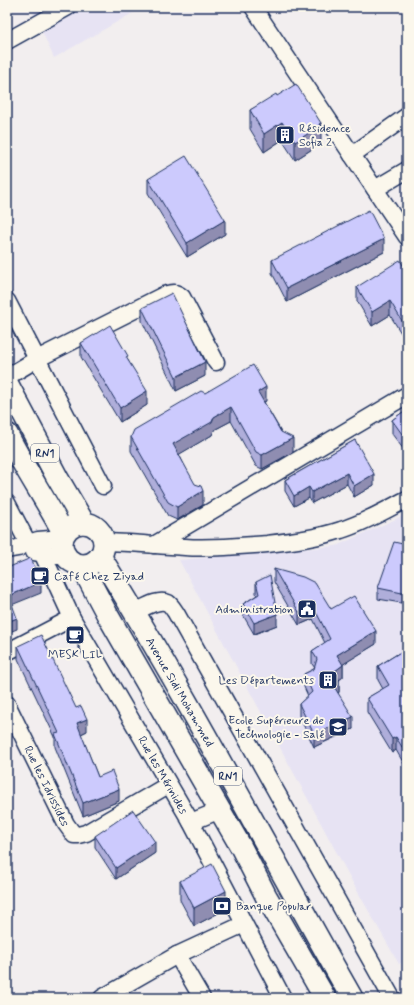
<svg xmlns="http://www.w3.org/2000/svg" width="414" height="1005" viewBox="0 0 414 1005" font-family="Mynerve,sans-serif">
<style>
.built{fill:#e7e3f3}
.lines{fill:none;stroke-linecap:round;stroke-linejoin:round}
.minor-casing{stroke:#1b2f5e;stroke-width:19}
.major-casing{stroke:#1b2f5e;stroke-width:24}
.minor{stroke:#fbf7ec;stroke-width:16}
.major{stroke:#fbf7ec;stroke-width:21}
.wall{fill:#afaeda;stroke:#1b2f5e}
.shaded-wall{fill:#8f8db1;stroke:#1b2f5e}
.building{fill:#cccafd;stroke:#1b2f5e}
.labels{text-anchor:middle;stroke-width:4;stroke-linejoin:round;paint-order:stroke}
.shield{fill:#fbf7ec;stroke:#5e6b89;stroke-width:1}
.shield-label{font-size:11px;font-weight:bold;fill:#1b2f5e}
.poi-label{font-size:12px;fill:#1b2f5e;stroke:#fbf7ec;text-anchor:start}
.street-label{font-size:12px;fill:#1b2f5e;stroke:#fbf7ec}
</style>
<rect width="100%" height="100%" fill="#f2eeef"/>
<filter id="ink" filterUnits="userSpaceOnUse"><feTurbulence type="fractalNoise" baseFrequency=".025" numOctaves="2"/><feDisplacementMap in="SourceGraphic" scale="8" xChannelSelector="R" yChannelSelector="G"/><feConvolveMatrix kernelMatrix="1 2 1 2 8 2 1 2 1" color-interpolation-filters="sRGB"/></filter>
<g filter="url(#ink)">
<g class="built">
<path d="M31,7h112l-89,51z"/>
<path d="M407,514v446l-8,4 -40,-70 -180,-334 157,-14z"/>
</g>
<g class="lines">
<g class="minor-casing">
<g id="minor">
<path d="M253,7l154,230"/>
<path d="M7,41l61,-34"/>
<path d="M352,155l55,-39"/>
<path d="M375,189l32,-19"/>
<path d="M7,301l96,185"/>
<path d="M7,377l30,-18 127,-64c7,-2 11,-4 18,2l34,65"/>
<path d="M7,503l21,40"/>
<path d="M103,542c28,0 55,4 82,5 27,2 55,-1 82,-3 25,-3 50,-6 74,-14 23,-7 45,-20 66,-31"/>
<path d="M154,545l253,-150"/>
<path d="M7,550l11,-2 10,-5 10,-3 24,-2"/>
<path d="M34,552l33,5"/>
<path d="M42,553l30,65 119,204 92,176"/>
<path d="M135,612c9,-4 23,-14 33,-9 3,2 6,7 8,10l216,385"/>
<path d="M7,652l65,-34"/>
<path d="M7,704l59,120 8,11h4l8,-2 82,-48"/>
<path d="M191,822l29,-12"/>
<path d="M177,955l25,43"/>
<path d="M102,998l75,-43 67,-31"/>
</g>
</g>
<g class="major-casing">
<g id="major">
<path d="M7,383l50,94 27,46"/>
<path d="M7,434c17,34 39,66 57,100"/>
<circle cx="83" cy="544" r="21"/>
<path d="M100,556c90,144 168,295 252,442"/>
<path d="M81,565l26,49 134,233 25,49 59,102"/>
</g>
</g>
<use href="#minor" class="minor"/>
<use href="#major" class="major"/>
</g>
<g class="wall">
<path d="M277,96l44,45 -1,1v2l-25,16 -13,-20 -18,12 -14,-23v-19z"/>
<path d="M148,179l77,55 -38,23 -39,-64z"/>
<path d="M384,252l-97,50 -15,-29v-13z"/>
<path d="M407,272v71l-17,-28 -18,11 -15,-25v-14z"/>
<path d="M142,308l63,68 -29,15 -34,-70z"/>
<path d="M81,343l47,17 19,45 -27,17 -39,-65z"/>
<path d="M205,393l61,8 -2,1 29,50 -31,17 -6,-3 -25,-45 -17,9 -2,5 -33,19 24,51 -26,15 -9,-4 -37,-65v-14z"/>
<path d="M407,409v45l-15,-20v-14z"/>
<path d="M355,440l19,45 -20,12 -7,-13 -35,19 -3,-5 -15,8 -9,-15v-11z"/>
<path d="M407,545v59l-29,-5v-11z"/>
<path d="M274,569l57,40 45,35 -33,20v13l-4,3v12l-1,2 15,35 -39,18 -15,-31v-12l9,-8 -4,-9v-13l10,-5 1,-1 -3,-4v-13l13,-8 -12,-24 -14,6 -25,-43z"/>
<path d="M256,582l21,43 -23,9 -11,-19v-11l14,-9 -1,-2z"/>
<path d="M18,646l69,85 -6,3 17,43 21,24 -36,15 -28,-69v-10l-37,-78z"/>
<path d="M407,648v121l-11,-19 -4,3 -25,-41v-14l16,-9 -5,-9v-14z"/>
<path d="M95,836l60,17 -39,26 -21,-32z"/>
<path d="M180,881l46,28 -32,17 -14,-26z"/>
</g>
<g class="shaded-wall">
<path d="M282,122v18l-18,12v-18z"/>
<path d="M321,123v18l-1,1v2l-25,16v-18z"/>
<path d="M225,220v14l-38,23v-14z"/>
<path d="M384,239v13l-97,50v-14z"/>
<path d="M390,301v14l-18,11v-14z"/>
<path d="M205,362v14l-29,15v-14z"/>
<path d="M266,387v14l-8,4v-13z"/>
<path d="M147,391v14l-27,17v-14z"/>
<path d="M231,407v14l-17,9 -2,5 -39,23v-14l41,-27z"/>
<path d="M293,438v14l-31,17v-14z"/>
<path d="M347,473v11l-35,19v-11z"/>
<path d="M374,474v11l-20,12v-11z"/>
<path d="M309,487v11l-15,8v-10z"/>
<path d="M203,491v14l-26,15v-13z"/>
<path d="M41,582v11l-32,13v-10z"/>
<path d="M313,606v13l-14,6v-13z"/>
<path d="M277,614v11l-23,9v-11z"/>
<path d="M17,618v11l-10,4v-11z"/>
<path d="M376,631v13l-39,24v-13z"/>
<path d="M343,665v12l-4,3v12l-6,6v-13l2,-14z"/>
<path d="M353,717v12l-39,18v-13z"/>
<path d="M87,719v12l-10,5v-13z"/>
<path d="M396,737v13l-4,3v-14z"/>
<path d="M119,789v12l-36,15v-13z"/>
<path d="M155,842v11l-39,26v-11z"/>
<path d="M226,891v18l-32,17v-18z"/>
</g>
<g class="building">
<path d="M296,84l25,39 -2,1 1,2 -25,16 -13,-20 -18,12 -14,-24 26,-16 1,2z"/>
<path d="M186,156l39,64 -38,23 -39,-64z"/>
<path d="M369,210l15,29 -97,49 -15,-28z"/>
<path d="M400,260l7,12v57l-17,-28 -18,11 -15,-25z"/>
<path d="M172,293l33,69 -29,15 -34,-69z"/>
<path d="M110,325l18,31 -2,1 21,34 -27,17 -39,-65z"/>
<path d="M253,365l13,22 -8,5 23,40 12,6 -31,17 -6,-3 -25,-45 -17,10 -2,5 -39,22 22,40 6,2 2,5 -26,16 -9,-5 -37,-65 3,-7 67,-39 4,2z"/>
<path d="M407,409v32l-15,-21z"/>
<path d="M355,440l19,34 -20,12 -7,-13 -35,19 -3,-5 -15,9 -9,-16z"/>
<path d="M394,542l13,3v49l-29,-6z"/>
<path d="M31,558l10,24 -32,14 8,22 -10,4v-54z"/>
<path d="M274,569l29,8 12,6 16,26 23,-13 22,35 -39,24 6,10 -8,6 4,9 -6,5 20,32 -39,17 -15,-30 13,-12 -8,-18 10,-5 3,-10 -5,-8 18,-12 -17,-33 -14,6z"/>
<path d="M270,575l7,39 -23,9 -11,-19 16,-10 -3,-12z"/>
<path d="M41,635l35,73 5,-2 6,13 -10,4 21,54 14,-6 7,18 -36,14 -28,-69 4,-1 -41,-87z"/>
<path d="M407,648v107l-11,-18 -4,2 -25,-41 22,-13 -11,-19z"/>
<path d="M133,810l22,32 -39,26 -21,-32z"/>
<path d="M212,864l14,27 -32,17 -14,-27z"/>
</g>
</g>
<defs>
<g id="building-square" transform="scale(1)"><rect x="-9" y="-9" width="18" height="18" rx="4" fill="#1b2f5e" stroke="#fbf7ec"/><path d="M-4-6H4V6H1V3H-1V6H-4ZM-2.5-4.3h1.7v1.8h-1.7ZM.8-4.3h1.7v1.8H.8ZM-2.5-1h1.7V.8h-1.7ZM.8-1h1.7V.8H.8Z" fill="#fff"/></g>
<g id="cafe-square" transform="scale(1)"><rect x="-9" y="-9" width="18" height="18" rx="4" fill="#1b2f5e" stroke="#fbf7ec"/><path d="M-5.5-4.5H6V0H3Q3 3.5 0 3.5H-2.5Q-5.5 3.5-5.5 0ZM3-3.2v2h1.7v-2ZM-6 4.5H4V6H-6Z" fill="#fff"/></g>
<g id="civic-square" transform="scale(1)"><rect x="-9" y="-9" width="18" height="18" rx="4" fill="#1b2f5e" stroke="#fbf7ec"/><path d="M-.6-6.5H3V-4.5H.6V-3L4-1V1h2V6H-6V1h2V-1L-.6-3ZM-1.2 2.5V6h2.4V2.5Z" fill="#fff"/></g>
<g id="university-square" transform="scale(1)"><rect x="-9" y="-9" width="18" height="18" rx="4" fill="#1b2f5e" stroke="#fbf7ec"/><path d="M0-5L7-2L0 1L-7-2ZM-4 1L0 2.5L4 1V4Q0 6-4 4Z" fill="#fff"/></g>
<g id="bank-square" transform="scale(1)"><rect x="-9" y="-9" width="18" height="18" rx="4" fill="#1b2f5e" stroke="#fbf7ec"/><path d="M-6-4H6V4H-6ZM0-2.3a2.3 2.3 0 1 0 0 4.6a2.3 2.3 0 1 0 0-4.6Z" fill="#fff"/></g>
</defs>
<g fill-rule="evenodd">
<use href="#building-square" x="285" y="135"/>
<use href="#cafe-square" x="40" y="576"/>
<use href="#civic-square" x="307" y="609"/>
<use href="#cafe-square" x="75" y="635"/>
<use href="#building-square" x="328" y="680"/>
<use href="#university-square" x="338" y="727"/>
<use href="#bank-square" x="222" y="906"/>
</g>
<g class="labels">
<g class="shield">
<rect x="31" y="444" width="28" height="18" rx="3"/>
<rect x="214" y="767" width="28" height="18" rx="3"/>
</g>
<g class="shield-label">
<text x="45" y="457">RN1</text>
<text x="228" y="780">RN1</text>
</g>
<g class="poi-label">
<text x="299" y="132">Résidence<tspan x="299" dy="14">Sofia 2</tspan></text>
<text x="54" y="580">Café Chez Ziyad</text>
<text x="293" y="613" text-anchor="end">Administration</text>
<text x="75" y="658" text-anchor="middle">MESK LIL</text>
<text x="314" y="684" text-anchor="end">Les Départements</text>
<text x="324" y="724" text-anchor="end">Ecole Supérieure de<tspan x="324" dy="14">Technologie - Salé</tspan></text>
<text x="236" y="910">Banque Popular</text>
</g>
<g class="street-label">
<text transform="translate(180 692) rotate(60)" y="4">Avenue Sidi Mohammed</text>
<text transform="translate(163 775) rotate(60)" y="4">Rue les Mérinides</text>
<text transform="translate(47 786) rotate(64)" y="4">Rue les Idrissides</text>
</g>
</g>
<rect width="414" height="1005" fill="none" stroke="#fbf7ec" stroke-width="24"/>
<rect x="12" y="12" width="390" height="981" fill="none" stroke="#1b2f5e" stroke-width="1.5" filter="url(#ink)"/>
</svg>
